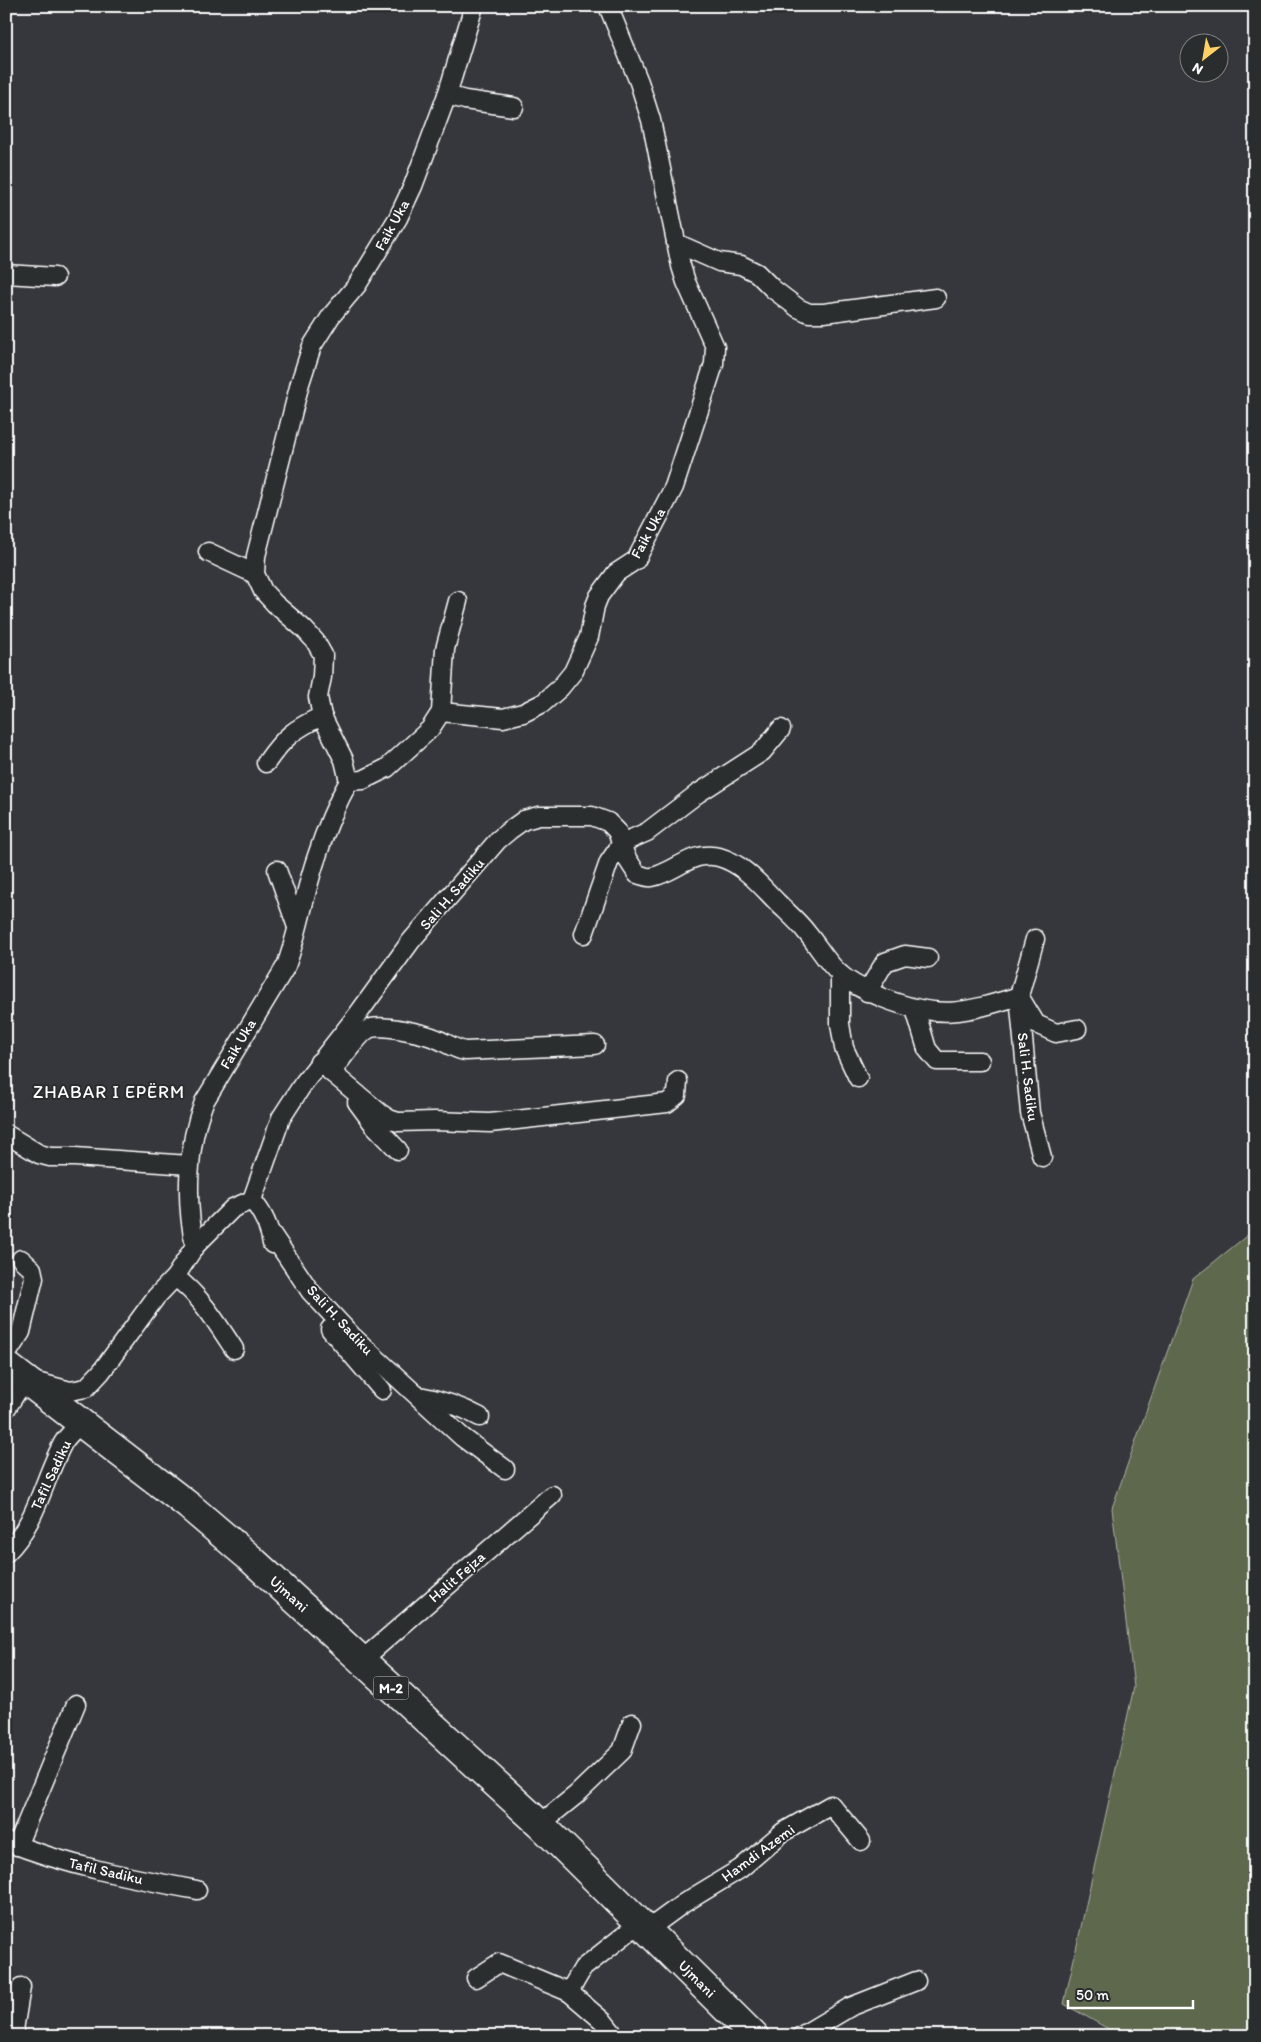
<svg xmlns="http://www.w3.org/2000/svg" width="1261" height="2042" viewBox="0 0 1261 2042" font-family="Itim,sans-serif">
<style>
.green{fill:#5d674e;stroke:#aeb3a6}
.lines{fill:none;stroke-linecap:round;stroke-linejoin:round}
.street-casing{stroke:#fff;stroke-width:21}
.primary-casing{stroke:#fff;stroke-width:31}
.street{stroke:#2a2d2e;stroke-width:18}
.primary{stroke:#2a2d2e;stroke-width:28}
.labels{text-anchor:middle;stroke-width:4;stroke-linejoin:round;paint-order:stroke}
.shield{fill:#2a2d2e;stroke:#bfc0c0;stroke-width:1}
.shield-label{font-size:14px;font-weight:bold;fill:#fff}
.street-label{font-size:15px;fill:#fff;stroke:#2a2d2e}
.quarter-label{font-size:18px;letter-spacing:1px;fill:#fff;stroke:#2a2d2e}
</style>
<rect width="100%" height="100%" fill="#36373c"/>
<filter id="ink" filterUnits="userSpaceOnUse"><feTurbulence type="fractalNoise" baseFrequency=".02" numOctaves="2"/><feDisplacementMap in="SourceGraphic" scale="10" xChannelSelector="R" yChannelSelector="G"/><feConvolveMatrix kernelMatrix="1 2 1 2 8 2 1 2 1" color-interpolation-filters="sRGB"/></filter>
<g filter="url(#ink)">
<path class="green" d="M1255,1229v807h-134l-57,-32 70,-317 -22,-179 81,-229z"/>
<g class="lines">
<g class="street-casing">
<g id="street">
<path d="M447,95l18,5 49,7"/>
<path d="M676,243l43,19 22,3 16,8 16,16 25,19 11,5h15l112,-15"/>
<path d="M6,274l49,3"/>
<path d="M208,552l47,22"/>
<path d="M441,712l62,6 20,-5 20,-10 17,-15 13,-16 16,-35 6,-31 4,-10 17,-23 20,-13 38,-73 40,-123 1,-17 -29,-65 -5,-16 -30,-146 -12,-38 -31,-76"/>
<path d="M266,763c18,-26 28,-34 56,-47"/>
<path d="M349,781l14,-1 24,-12 43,-39 11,-17 4,-63 13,-48"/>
<path d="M277,870l20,57"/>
<path d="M584,934l25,-72 13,-19 25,-11 50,-38 65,-42 19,-23"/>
<path d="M1035,939l-16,57 11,117 12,44"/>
<path d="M840,974v50l4,24 14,30"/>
<path d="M867,992l18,-30 20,-7 23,3"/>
<path d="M915,1009l12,40 10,12h43"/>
<path d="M319,1062l61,51 9,6 9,3 37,-1 55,2 177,-20 10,-8 1,-14"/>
<path d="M332,1073c6,-10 28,-40 37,-44 10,-6 57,5 68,10 10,4 17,10 28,12l130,-6"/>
<path d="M357,1102l17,23 24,25"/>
<path d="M6,1134l33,20 11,3h25l114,8"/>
<path d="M252,1200l29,-82 22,-34 55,-70 53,-73 87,-101 12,-10 14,-10 15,-4h53l16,6 9,9 9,26 11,17c5,1 10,4 15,3 24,-5 40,-27 67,-20 25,7 42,29 59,46 10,10 21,19 29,30 11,13 20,30 33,41 12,11 29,18 43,24 56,22 81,15 136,-2l17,28 20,9 21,-4"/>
<path d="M252,1200c11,13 18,28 20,44"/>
<path d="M271,1233l39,58 42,45 110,101 43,32"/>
<path d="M195,1246c-10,-45 -8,-101 9,-144l82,-136c13,-35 18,-72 30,-107 9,-28 19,-53 33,-78l-5,-21 -22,-44 -4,-19 4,-20 1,-22 -8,-14 -11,-12 -29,-25 -12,-13 -8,-17 1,-18 44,-173 12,-37 19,-30 26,-31 41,-67 15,-32 34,-91 27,-89"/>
<path d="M175,1277c25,18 42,46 59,72"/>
<path d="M330,1329l52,61"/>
<path d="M6,1355l15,-23 13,-54 -2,-9 -11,-10"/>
<path d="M420,1396c22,4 40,10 60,21"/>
<path d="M6,1409l19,-30 45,12 16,-3 15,-16 55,-75 19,-20 20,-31 38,-38 19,-8"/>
<path d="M6,1553c31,-30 37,-73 57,-110 4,-7 12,-14 18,-20"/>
<path d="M362,1660l190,-165"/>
<path d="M540,1824l36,-29 46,-44 10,-28"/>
<path d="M6,1841c61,25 126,37 191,49"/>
<path d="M17,1846l59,-142"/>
<path d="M647,1930l37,-27 56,-34 43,-37 48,-27 30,36"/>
<path d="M476,1978l23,-15 70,29"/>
<path d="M13,2036l8,-49"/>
<path d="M615,2036l-11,-14 -35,-30 14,-24 58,-46"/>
<path d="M801,2036l49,-29 66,-26"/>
</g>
</g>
<g class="primary-casing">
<path id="primary" d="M6,1365l183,141 61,52 290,266 214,212"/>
</g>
<use href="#street" class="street"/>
<use href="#primary" class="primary"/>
</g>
</g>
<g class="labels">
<rect class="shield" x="373.5" y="1676.5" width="35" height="23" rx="4"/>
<g class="shield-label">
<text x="391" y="1693">M-2</text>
</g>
<g class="street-label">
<text transform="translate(392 225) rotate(-61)" y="5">Faik Uka</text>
<text transform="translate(648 533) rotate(-61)" y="5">Faik Uka</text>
<text transform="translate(452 894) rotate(-49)" y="5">Sali H. Sadiku</text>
<text transform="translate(238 1044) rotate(-59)" y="5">Faik Uka</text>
<text transform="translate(1028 1077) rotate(83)" y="5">Sali H. Sadiku</text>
<text transform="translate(340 1320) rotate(47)" y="5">Sali H. Sadiku</text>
<text transform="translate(51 1475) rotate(-65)" y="5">Tafil Sadiku</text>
<text transform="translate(457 1577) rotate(-41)" y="5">Halit Fejza</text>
<text transform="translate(289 1594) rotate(42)" y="5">Ujmani</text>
<text transform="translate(758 1853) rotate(-36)" y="5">Hamdi Azemi</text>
<text transform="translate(106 1871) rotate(13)" y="5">Tafil Sadiku</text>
<text transform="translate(697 1979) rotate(45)" y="5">Ujmani</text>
</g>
<g class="quarter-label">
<text x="109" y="1098">ZHABAR I EPËRM</text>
</g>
</g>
<rect width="1261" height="2042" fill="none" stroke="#2a2d2e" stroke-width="25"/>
<rect x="12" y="12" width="1236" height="2017" fill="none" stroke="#fff" stroke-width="2" filter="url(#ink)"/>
<g transform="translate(1204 58) rotate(211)"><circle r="24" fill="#2a2d2e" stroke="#7f8182"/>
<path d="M0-4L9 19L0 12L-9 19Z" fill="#ffd166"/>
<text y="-8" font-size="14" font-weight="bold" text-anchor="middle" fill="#ffffff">N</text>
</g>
<path d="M1068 2000v8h125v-8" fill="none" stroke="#ffffff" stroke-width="2.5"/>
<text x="1076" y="2000" font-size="15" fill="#ffffff" stroke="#2a2d2e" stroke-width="4" paint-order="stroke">50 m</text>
</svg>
